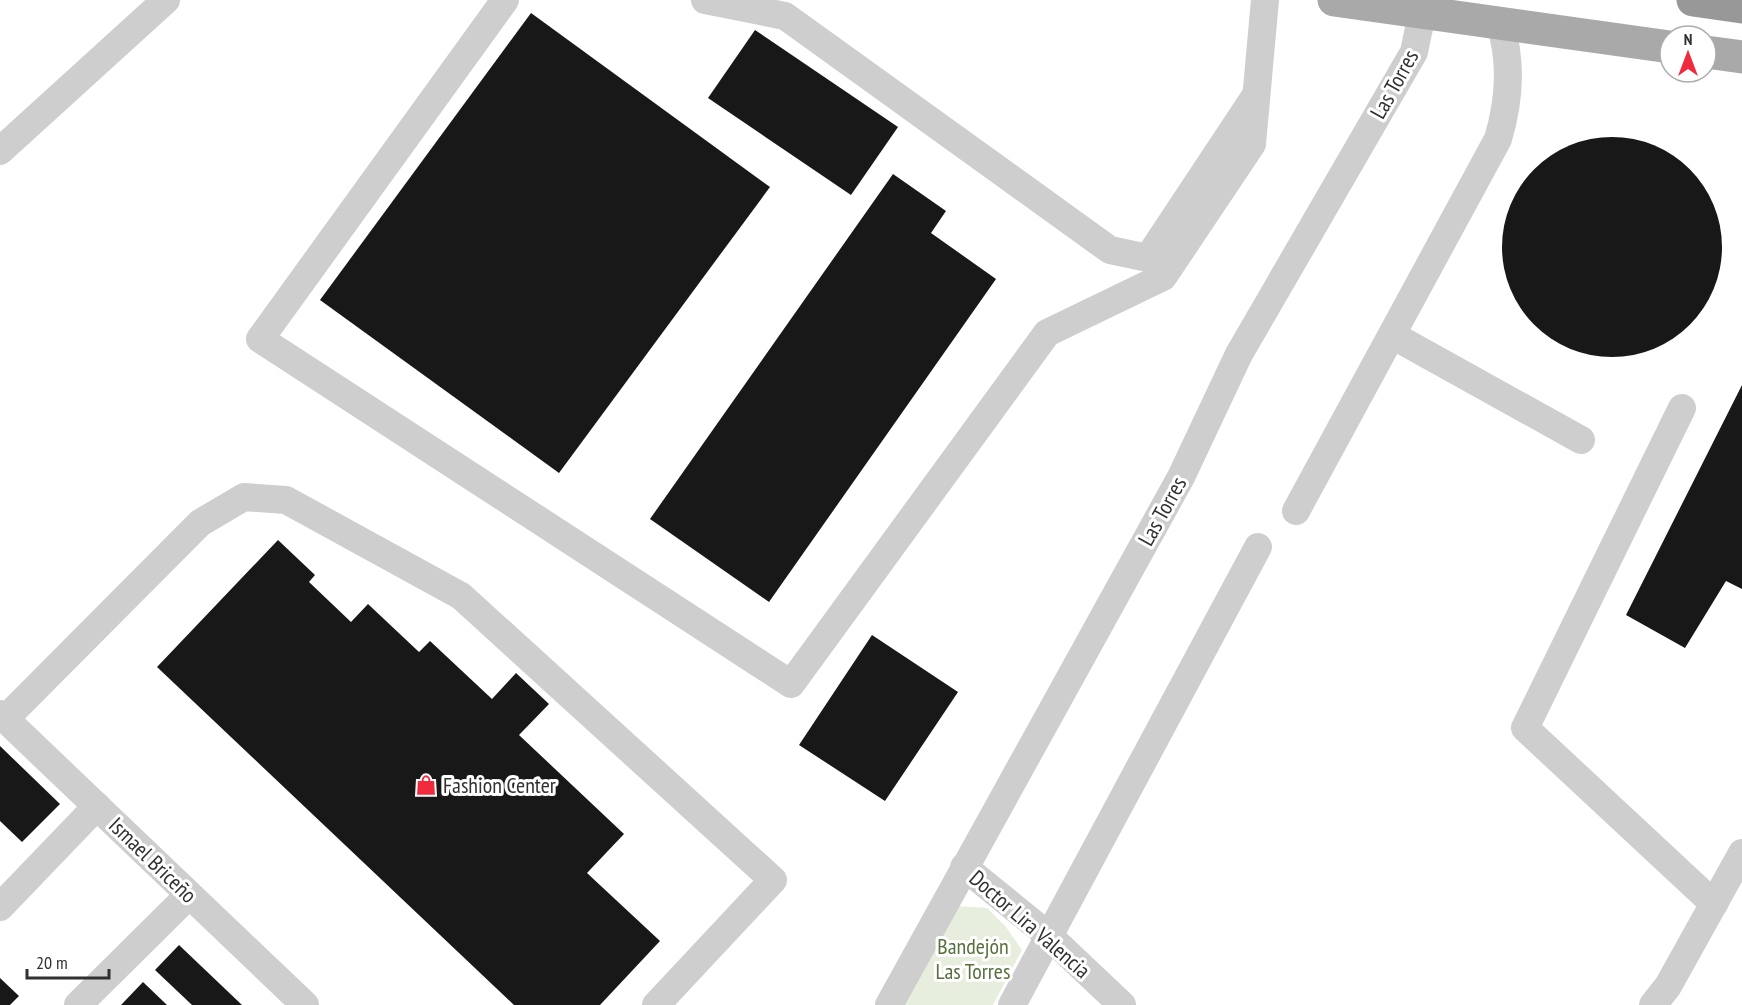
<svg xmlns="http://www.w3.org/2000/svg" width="1742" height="1005" viewBox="0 0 1742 1005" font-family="'PT Sans Narrow',sans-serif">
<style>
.green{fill:#e7eede}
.building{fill:#181818}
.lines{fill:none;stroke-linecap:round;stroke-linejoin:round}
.minor{stroke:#cecece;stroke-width:28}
.major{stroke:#a9a9a9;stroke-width:33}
.highway{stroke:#989898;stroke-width:33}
.labels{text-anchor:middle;stroke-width:6;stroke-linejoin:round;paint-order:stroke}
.street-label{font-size:22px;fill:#313131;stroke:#fff}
.poi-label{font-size:22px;fill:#313131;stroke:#fff;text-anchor:start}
.park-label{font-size:22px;fill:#54703b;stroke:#fff}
</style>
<rect width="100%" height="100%" fill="#fff"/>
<path class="green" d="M956,906l31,2 19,19 16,23 -29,55h-90z"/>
<g class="building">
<path d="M531,13l239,174 -211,286 -239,-173z"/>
<path d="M755,30l143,97 -47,68 -143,-97z"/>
<circle cx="1612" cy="247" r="110"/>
<path d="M893,174l53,37 -15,22 65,46 -227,323 -119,-83z"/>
<path d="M1742,385v204l-16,-8 -41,67 -59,-33z"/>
<path d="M278,540l37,35 -6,7 42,40 17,-18 51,48 11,-11 62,58 24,-26 33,31 -30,31 105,99 -37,39 73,68 -60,64h-86l-357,-338z"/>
<path d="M872,635l86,57 -73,109 -86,-56z"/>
<path d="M0,746l60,58 -38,38 -22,-21z"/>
<path d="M179,945l63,60h-50l-37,-35z"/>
<path d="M0,978l19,18 -9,9h-10z"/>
<path d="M143,982l24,23h-46z"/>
</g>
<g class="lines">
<g class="minor">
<path d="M505,0l-245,339 531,345 256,-351 116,-56 89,-133 13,-144"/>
<path d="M705,0l80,16 325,234 38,8 106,-160"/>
<path d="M0,151l166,-151"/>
<path d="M1392,335l189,105"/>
<path d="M1682,408l-157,320 189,176"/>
<path d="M1296,511l202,-372c11,-37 14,-78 2,-115"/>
<path d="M0,714l305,291"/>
<path d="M5,719l195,-196 44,-26 42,3 175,96 312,284 -117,125"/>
<path d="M964,867l85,69 73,69"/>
<path d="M0,907l97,-101"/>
<path d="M78,1005l111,-110"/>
<path d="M889,1005l292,-528 58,-123 175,-302 5,-24v-16"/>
<path d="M1012,1005l246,-458"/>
<path d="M1653,1005l15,-19 74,-133"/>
</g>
<g class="major">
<path d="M1334,0l336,47"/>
<path d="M1706,52l36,5"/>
</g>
<path class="highway" d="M1693,0l49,7"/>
</g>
<defs>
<g id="shop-bare" transform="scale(1.62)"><path d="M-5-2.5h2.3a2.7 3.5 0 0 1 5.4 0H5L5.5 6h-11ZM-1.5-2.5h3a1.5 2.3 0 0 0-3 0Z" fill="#ef2b3d" stroke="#fff" stroke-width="2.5" paint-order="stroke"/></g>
</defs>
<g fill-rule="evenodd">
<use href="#shop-bare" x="426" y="785"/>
</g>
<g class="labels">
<g class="street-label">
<text transform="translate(1394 84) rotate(-61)" y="8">Las Torres</text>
<text transform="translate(1162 511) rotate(-61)" y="8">Las Torres</text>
<text transform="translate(153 860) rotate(44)" y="8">Ismael Briceño</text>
<text transform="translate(1030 924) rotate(41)" y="8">Doctor Lira Valencia</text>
</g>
<g class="poi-label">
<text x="443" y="793">Fashion Center</text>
</g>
<g class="park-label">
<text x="973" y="954">Bandejón<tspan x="973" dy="25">Las Torres</tspan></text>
</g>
</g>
<g transform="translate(1688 54)"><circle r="28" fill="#ffffff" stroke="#adadad" stroke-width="1.5"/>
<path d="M0-4.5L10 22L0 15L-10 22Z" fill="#ef2b3d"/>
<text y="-9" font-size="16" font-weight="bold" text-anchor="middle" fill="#313131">N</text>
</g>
<path d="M27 969v9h82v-9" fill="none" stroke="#313131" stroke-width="3"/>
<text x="36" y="969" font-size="18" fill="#313131" stroke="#ffffff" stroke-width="4.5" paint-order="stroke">20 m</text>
</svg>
